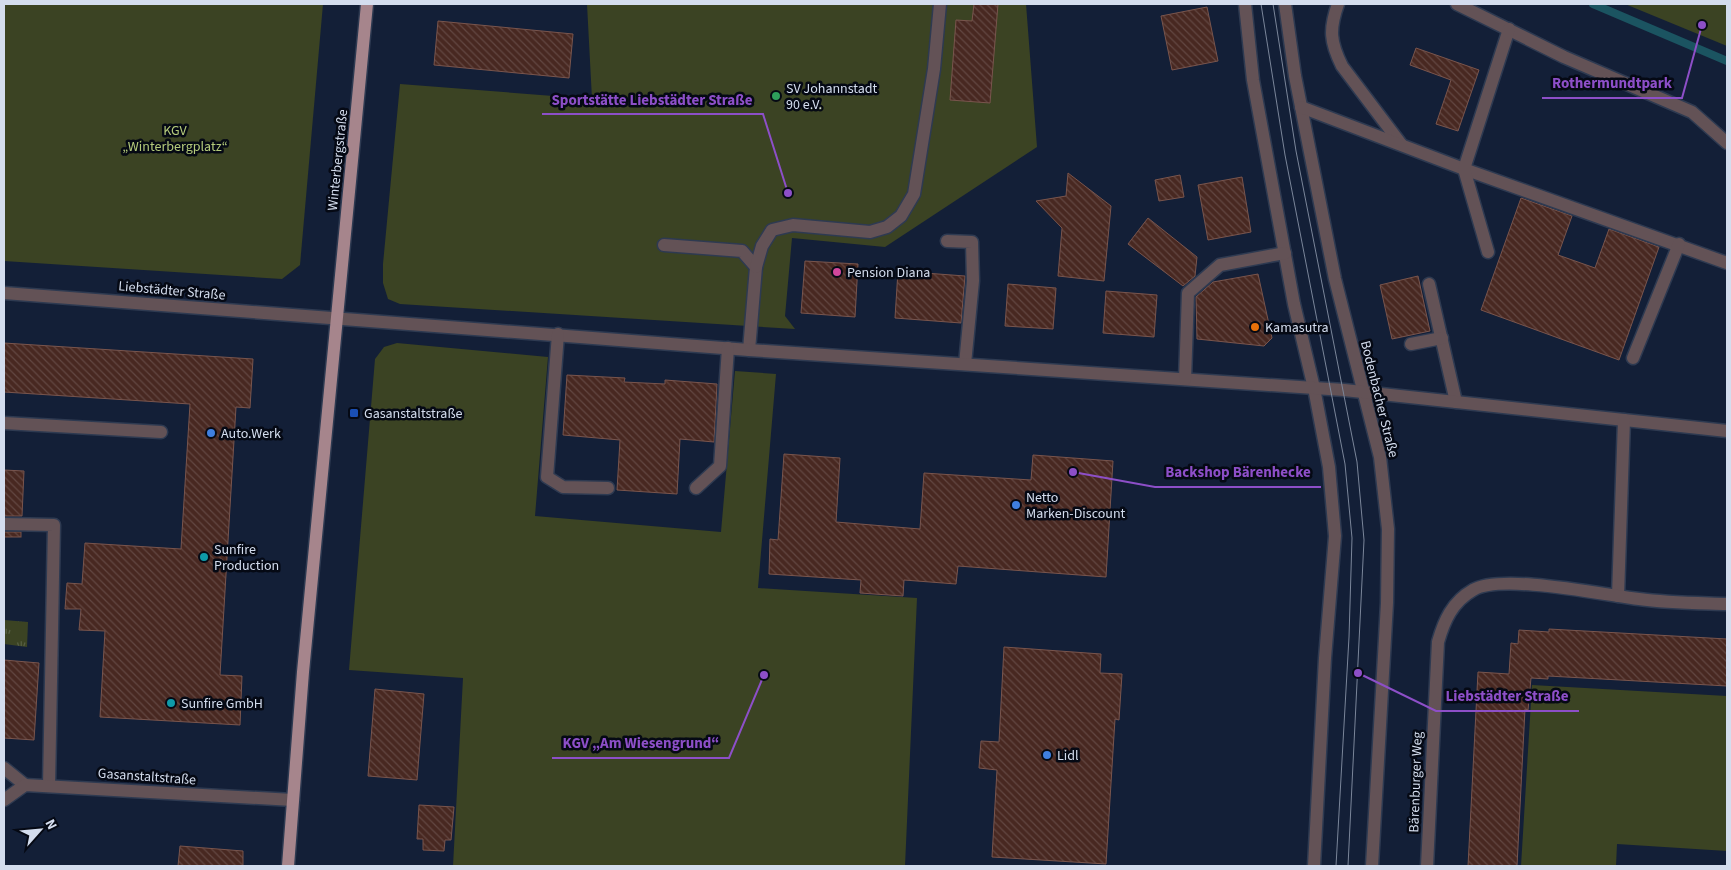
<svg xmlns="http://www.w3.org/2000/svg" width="1731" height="870" viewBox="0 0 1731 870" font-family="'Source Sans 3',sans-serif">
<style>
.grass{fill:url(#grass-tufts)}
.green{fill:#3b4323}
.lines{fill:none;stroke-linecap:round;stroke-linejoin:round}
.stream{stroke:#1b5461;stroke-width:8}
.building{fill:url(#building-back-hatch);stroke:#79554d}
.minor-casing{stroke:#2e3a51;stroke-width:15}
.major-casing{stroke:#2e3a51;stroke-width:15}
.minor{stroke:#635256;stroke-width:12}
.major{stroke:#a6858c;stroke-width:12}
.tram{stroke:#7b869a;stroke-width:1}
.leisure-dot{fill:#2e9e5b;stroke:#050914;stroke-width:2}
.hotel-dot{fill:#d1479c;stroke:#050914;stroke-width:2}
.food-dot{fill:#e8710a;stroke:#050914;stroke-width:2}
.transit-dot{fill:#1a4fb4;stroke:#050914;stroke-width:2}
.shop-dot{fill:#3f7fe0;stroke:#050914;stroke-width:2}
.culture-dot{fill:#0f9aa8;stroke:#050914;stroke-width:2}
.labels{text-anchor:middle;stroke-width:5;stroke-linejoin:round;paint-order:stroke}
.poi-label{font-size:14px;fill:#d4ddee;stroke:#050914;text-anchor:start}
.park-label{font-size:14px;fill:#b5cb7b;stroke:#050914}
.street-label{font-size:14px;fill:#d4ddee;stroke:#050914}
.leader{fill:none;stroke:#8d4fc8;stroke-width:2}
.callout-dot{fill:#8d4fc8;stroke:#050914;stroke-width:2}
.callout-label{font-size:15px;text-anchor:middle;font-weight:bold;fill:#8d4fc8;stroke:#050914;stroke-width:5;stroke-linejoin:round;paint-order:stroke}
</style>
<defs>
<pattern id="grass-tufts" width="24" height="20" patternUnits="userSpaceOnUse" patternTransform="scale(1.25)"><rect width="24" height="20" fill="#3b4323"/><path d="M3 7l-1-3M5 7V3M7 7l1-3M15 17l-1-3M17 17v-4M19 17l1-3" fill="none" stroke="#565e43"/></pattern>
<pattern id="building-back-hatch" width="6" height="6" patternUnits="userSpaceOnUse" patternTransform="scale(1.25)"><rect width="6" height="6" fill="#482821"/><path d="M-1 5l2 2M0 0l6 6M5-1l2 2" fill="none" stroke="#624742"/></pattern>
</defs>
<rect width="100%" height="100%" fill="#131f37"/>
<path class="grass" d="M4,620l24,2 -1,25 -23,-3z"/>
<g class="green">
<path d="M4,4h319l-23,261 -18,14 -278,-18z"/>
<path d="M587,4h439l11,143 -152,100 -93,-9 -7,78 10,13 -395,-25 -12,-5 -5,-16v-19l17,-180 192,15z"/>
<path d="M1625,4h102v42z"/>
<path d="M397,343l151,14 -13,159 186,16 14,-161 41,3 -18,214 159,10 -12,268h-452l10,-188 -114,-8 26,-311 9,-12z"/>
<path d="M1532,685l195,11v155l-110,-7 -1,22h-95z"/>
</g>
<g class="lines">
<path class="stream" d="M1593,4l134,57"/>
</g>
<g class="building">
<path d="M974,4h24l-8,99 -40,-3 6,-80 16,1z"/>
<path d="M1207,7l11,54 -46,9 -11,-54z"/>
<path d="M438,21l135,13 -4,44 -135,-13z"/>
<path d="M1416,48l63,22 -21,61 -22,-7 15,-44 -41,-15z"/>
<path d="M1068,173l43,33 -7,75 -46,-5 4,-48 -26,-27 30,-5z"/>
<path d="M1180,175l4,22 -25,4 -4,-21z"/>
<path d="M1242,177l9,55 -43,8 -10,-55z"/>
<path d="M1521,198l51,18 -14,39 37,13 14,-39 50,18 -40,113 -138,-50z"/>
<path d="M1148,218l49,39 -2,19 -12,10 -55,-42z"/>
<path d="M805,261l53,3 -3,53 -54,-4z"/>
<path d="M898,271l67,5 -4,47 -66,-5z"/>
<path d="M1258,274l14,64 -8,8 -67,-7 -1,-42 17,-15z"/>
<path d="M1418,276l12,55 -38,8 -12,-54z"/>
<path d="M1008,284l48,4 -3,41 -48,-3z"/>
<path d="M1106,291l51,4 -3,42 -51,-4z"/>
<path d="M4,343l249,16 -3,49 -14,-1 -16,268 22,1 -2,49 -140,-8 5,-86 -26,-1 2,-21h-16l2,-26 15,1 3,-41 96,6 9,-145 -186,-12z"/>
<path d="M567,375l58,3 -1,4 41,2v-4l52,4 -3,58 -34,-3 -3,55 -60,-4 3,-50 -57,-5z"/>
<path d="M784,454l56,4 -4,64 84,7 4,-56 107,7 2,-25 80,6 -7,116 -148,-11 -2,18 -52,-4 -1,16 -43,-3 1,-13 -92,-6 1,-35 8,1z"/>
<path d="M4,470l20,1 -2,45h-18z"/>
<rect x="4" y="532" width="17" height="5"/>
<path d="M1549,629l178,10v47l-179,-10v3l-17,-1 -3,32 -3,-1 -8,157h-49l10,-194 31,2 2,-31 7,1 1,-14 30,2z"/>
<path d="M1004,647l97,7 -1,19 22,1 -3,46 -4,-1 -9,145 -114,-7 5,-87 -18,-2 2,-27 18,1z"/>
<path d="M4,660l35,3 -5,77 -30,-2z"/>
<path d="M375,689l49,5 -7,86 -49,-4z"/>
<path d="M419,805l35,2 -3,33h-6l-1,11 -21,-1v-11h-6z"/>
<path d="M180,846l63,5v15h-65z"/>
</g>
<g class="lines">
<g class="minor-casing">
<g id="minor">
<path d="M1245,4l8,76 41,224 20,84 15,79 6,69 -10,122 -11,208"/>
<path d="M1285,4l10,72 40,203 45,178 8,72 -1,74 -15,263"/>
<path d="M1338,4c-9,25 -8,38 4,62l59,78"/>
<path d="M1457,4l107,53 128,55 35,31"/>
<path d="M1301,107l163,62 263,94"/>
<path d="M947,241l25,1 1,39 -8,83"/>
<path d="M664,245l78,6 14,16 -7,83"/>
<path d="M1488,252l-24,-83 45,-140"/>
<path d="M756,267l6,-21 10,-16 21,-5 77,7 17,-5 14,-11 13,-22 20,-125 6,-65"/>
<path d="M1429,284l27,118"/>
<path d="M4,293l745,57 595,40 383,41"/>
<path d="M558,334l-11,143 16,10 45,1"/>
<path d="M1411,344l31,-6"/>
<path d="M1633,358l46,-114"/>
<path d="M1185,379l3,-86 32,-28 65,-12"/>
<path d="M4,423l157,9"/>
<path d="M696,488l24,-22 8,-118"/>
<path d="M4,524l50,1 -5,261"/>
<path d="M1618,596l6,-176"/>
<path d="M4,768l21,17"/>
<path d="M4,800l21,-15 268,15"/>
<path d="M1427,866l11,-224c6,-21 14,-40 35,-52 28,-17 132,5 166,9 29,4 59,4 88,5"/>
</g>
</g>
<g class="major-casing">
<path id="major" d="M288,866l15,-194 64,-668"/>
</g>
<use href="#minor" class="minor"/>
<use href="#major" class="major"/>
<g class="tram">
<path d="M1261,4l24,151 60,309 7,74 -3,99 -13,229"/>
<path d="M1273,4l23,147 61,311 7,78 -16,326"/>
</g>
</g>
<circle class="leisure-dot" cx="776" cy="96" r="5"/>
<circle class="hotel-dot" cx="837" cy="272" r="5"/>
<circle class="food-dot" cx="1255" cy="327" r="5"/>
<rect class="transit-dot" x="349" y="408" width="10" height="10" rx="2.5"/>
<g class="shop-dot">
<circle cx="211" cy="433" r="5"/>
<circle cx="1016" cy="505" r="5"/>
<circle cx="1047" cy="755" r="5"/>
</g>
<g class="culture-dot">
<circle cx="204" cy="557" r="5"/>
<circle cx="171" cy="703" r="5"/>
</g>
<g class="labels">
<g class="poi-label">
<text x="786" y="93">SV Johannstadt<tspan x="786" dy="16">90 e.V.</tspan></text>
<text x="847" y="277">Pension Diana</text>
<text x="1265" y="332">Kamasutra</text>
<text x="364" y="418">Gasanstaltstraße</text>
<text x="221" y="438">Auto.Werk</text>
<text x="1026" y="502">Netto<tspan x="1026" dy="16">Marken-Discount</tspan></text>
<text x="214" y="554">Sunfire<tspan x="214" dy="16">Production</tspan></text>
<text x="181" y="708">Sunfire GmbH</text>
<text x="1057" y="760">Lidl</text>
</g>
<g class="park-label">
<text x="175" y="135">KGV<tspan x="175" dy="16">„Winterbergplatz“</tspan></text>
</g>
<g class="street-label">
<text transform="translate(337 160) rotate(-84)" y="5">Winterbergstraße</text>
<text transform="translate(172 290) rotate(5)" y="5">Liebstädter Straße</text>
<text transform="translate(1380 399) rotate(76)" y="5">Bodenbacher Straße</text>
<text transform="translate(147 776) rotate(4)" y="5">Gasanstaltstraße</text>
<text transform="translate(1415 782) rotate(-88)" y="5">Bärenburger Weg</text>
</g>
</g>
<path class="leader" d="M1702 25L1682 98H1542M788 193L763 114H542M1073 472L1155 487H1321M1358 673L1436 711H1579M764 675L729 758H552"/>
<g class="callout-dot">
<circle cx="1702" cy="25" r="5"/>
<circle cx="788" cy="193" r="5"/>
<circle cx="1073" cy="472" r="5"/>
<circle cx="1358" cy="673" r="5"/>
<circle cx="764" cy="675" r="5"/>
</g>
<g class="callout-label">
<text x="1612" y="88">Rothermundtpark</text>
<text x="652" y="105">Sportstätte Liebstädter Straße</text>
<text x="1238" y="477">Backshop Bärenhecke</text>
<text x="1507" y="701">Liebstädter Straße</text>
<text x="641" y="748">KGV „Am Wiesengrund“</text>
</g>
<rect width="1731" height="870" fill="none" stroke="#d4ddee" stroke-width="10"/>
<g transform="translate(40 830) rotate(63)" stroke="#050914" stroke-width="4" paint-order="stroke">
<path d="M0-4L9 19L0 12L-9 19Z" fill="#d4ddee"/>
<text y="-8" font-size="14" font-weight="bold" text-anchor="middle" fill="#d4ddee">N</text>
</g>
</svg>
